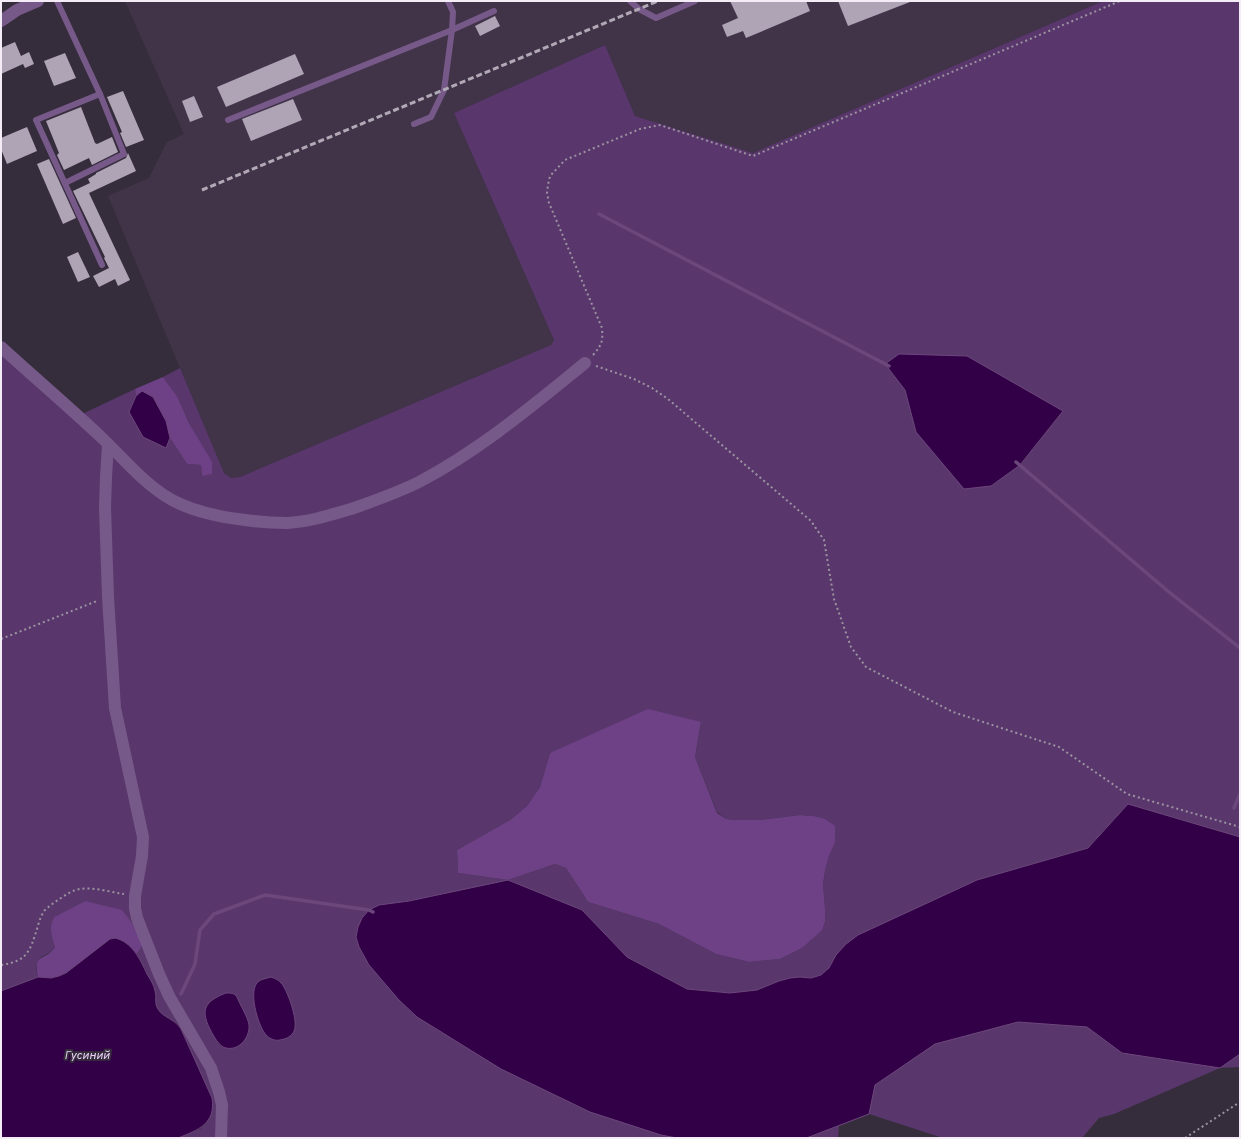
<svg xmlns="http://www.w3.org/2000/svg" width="1241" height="1139" viewBox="0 0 1241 1139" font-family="Overpass,sans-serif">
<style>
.built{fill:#413449}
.green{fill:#59376c;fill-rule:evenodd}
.forest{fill:#6e4187}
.water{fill:#320046;stroke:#6c477b}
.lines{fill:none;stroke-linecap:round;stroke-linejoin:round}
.stream{stroke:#6c477b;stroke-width:3.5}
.building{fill:#afa3b6}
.path{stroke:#9b93a0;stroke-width:2;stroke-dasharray:2 3;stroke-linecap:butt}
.lane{stroke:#775989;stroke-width:6}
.street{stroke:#775989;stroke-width:12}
.rail{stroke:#b1a9b5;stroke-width:3;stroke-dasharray:6 3;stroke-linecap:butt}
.labels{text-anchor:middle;stroke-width:4;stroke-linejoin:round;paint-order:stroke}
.water-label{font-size:12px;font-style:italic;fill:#ead1f9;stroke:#362d3c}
</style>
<rect width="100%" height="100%" fill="#362d3c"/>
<path class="built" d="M125,1h978l-350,152 -118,-37 -30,-71 -151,68 100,227 -3,5 -311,132 -9,1 -7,-5 -116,-277 41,-18 18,-36 17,-8z"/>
<path class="green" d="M1103,1h137v836l-112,-33 -40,44 -111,32 -141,75 -7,13 -8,7 -9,3 -12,-1 -21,4 -22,9 -27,3 -43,-4 -44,-24 -13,19 195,32 415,-25v76l-20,1 -106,46 -15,4 -17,20h-141l-1,-1 -71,-23 -30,12 -1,12h-660l22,-9 5,-5 7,-26 -34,-74 -16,-10 -5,-6 -2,-6v-13l-18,-35 3,-3 -55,-50 -31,16c-6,10 -2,20 1,30l-6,6 -8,4 -5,11 2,9 -37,14v-644l77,69 57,-27 1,7 -7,16 37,36 4,-10 17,26 14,1 1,11 10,-3 -35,-77 -14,-19 17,-9 44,105 7,5 9,-1 311,-132 3,-5 -100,-227 151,-68 30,71 118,37zM905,390l158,21 -43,54 -29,21 -75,-54zM701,723l-6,34 22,55 9,7 11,1h24l39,-5 13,1 22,27 -6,13 -4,15 -2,13 2,24 -23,40 -22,11 -31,3 -33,-8 -57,-30 -71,-22 -22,-34 -11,-4 -47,16 -50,-7 -1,-23 53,-30 17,-14 13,-19 10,-34z"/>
<g class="forest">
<path d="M163,377l14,19 13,29 22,37v12l-10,2 -1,-11 -14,-1 -17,-26 -4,-17 -24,-30 -6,5 -1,-7z"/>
<path d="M648,709l53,13 -6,35 22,56 9,6 11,1h24l39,-5 13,1 12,3 10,7v17l-6,13 -4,15 -2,13 2,24v13l-3,9 -20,18 -22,11 -31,3 -33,-8 -57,-30 -71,-22 -22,-34 -11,-4 -47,16 -50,-7 -1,-23 53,-30 17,-14 13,-19 10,-34z"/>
<path d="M85,901l37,9c8,11 28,31 15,44l-10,-10 -68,32 -8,2 -13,-1c-5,-25 7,-15 17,-30 -3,-10 -7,-20 -1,-30z"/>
</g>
<g class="water">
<path d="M899,354l68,2 96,55 -43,54 -29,21 -27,3 -48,-57 -11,-42 -20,-26z"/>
<path d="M142,391l11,6 13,24 4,17 -4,10 -23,-11 -14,-25 7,-16z"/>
<path d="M1128,804l112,33v217l-20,14 -98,-15 -35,-26 -69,-5 -83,22 -60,41 -6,29 -60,23 -2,1h-130l-16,-3 -71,-23 -89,-43 -84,-52 -18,-17 -30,-35 -10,-18 -3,-10 2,-10 4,-9 7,-8 10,-5 30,-4 99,-21 74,30 45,47 60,32 43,4 27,-3 22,-9 11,-3 10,-1 11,1 10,-3 8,-7 7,-13 10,-11 12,-9 119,-55 111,-32z"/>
<path d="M115,938c17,4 25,21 32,36 3,5 7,11 8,17 2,6 -1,12 3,18 5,9 16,9 23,20l31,69c4,26 -14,32 -34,40h-177v-147l37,-14 13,1 8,-2 7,-3 44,-34z"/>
<path d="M271,977c5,2 8,3 11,7 6,8 18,40 11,49 -3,4 -7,6 -13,7 -5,1 -10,-1 -14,-5 -8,-9 -19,-46 -7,-54 3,-2 9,-3 12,-4z"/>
<path d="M226,993c5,0 8,0 11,4 3,8 11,20 12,28 1,14 -12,28 -26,22 -5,-3 -8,-9 -11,-14 -12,-22 -9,-31 14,-40z"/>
</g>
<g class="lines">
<g class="stream">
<path d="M599,214l290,152"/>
<path d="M1016,462l153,130 71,56"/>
<path d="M1234,808l6,-14"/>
<path d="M181,994l14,-30 5,-34 14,-16 51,-19 104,15 4,2"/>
</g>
</g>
<g class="building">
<path d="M730,1h76l4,10 -64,27 -3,-7 -16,6 -5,-12 16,-7z"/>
<path d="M838,1h72v1l-62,24z"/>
<path d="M495,16l5,10 -20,10 -5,-10z"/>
<path d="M15,42l6,14 8,-4 5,12 -9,4 -2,-4 -22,10v-26z"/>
<path d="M65,53l11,25 -22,8 -10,-25z"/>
<path d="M295,54l9,20 -78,33 -9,-20z"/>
<path d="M123,91l21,49 -18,7 -6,-14 2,-1 -15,-35z"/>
<path d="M194,96l9,21 -13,5 -8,-21z"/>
<path d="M293,99l9,21 -51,21 -9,-22z"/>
<path d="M81,107l14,36 2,1 15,-7 6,15 -26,13 -3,-7 -25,12 -7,-15 2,-2 -13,-32z"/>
<path d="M27,127l10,24 -30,13 -6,-15v-11z"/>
<path d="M128,153l8,18 -47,22 41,87 -12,6 -3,-7 -16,8 -6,-11 16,-8 -5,-10 1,-1 -32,-66 17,-8 -2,-4 8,-5v-1l30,-15z"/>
<path d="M49,159l27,59 -13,6 -26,-60z"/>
<path d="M78,252l12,25 -12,5 -11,-25z"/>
</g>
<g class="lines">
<g class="path">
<path d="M593,355c9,-10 10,-14 9,-27l-53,-125 -2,-10 1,-8 2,-9 15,-16 75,-31 20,-4 93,31 367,-155"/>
<path d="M596,366l38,13 18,9 16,11 143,122 13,19 10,59 17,48 15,20 87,45 106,35 68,47 113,33"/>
<path d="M1,639l96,-38"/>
<path d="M1,965c28,-4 29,-15 37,-39 1,-5 3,-10 6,-15 5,-5 11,-9 17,-13 6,-4 12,-8 19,-9 14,-2 30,3 44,5"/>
<path d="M1185,1138l55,-36"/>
</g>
<g class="lane">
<path d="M57,1l43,93 24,60 -59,29"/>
<path d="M630,1l9,8 17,9 39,-17"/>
<path d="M100,94l-64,26 66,145"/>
<path d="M228,120l224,-90 1,-18 -5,-11"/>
<path d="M414,124l17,-7 13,-27 8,-60 42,-19"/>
</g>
<g class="street">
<path d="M1,21l16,-11 21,-9"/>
<path d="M1,347c34,31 68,60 101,91 22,21 43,47 70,62 22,12 48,17 73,20 14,2 28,3 42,3 21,-1 44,-8 64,-14 23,-8 46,-16 68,-27 61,-32 113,-76 166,-119"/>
<path d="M108,445l-2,32 -1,30 3,90 7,111 28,129 -1,19 -7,40v12l2,10 22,56 10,22 42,72 8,24 3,13 -1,33"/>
</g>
<path class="rail" d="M202,190l456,-189"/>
</g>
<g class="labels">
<g class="water-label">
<text x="87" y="1059">Гусиний</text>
</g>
</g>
<rect width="1241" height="1139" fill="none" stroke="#f4edf8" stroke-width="4"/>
</svg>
